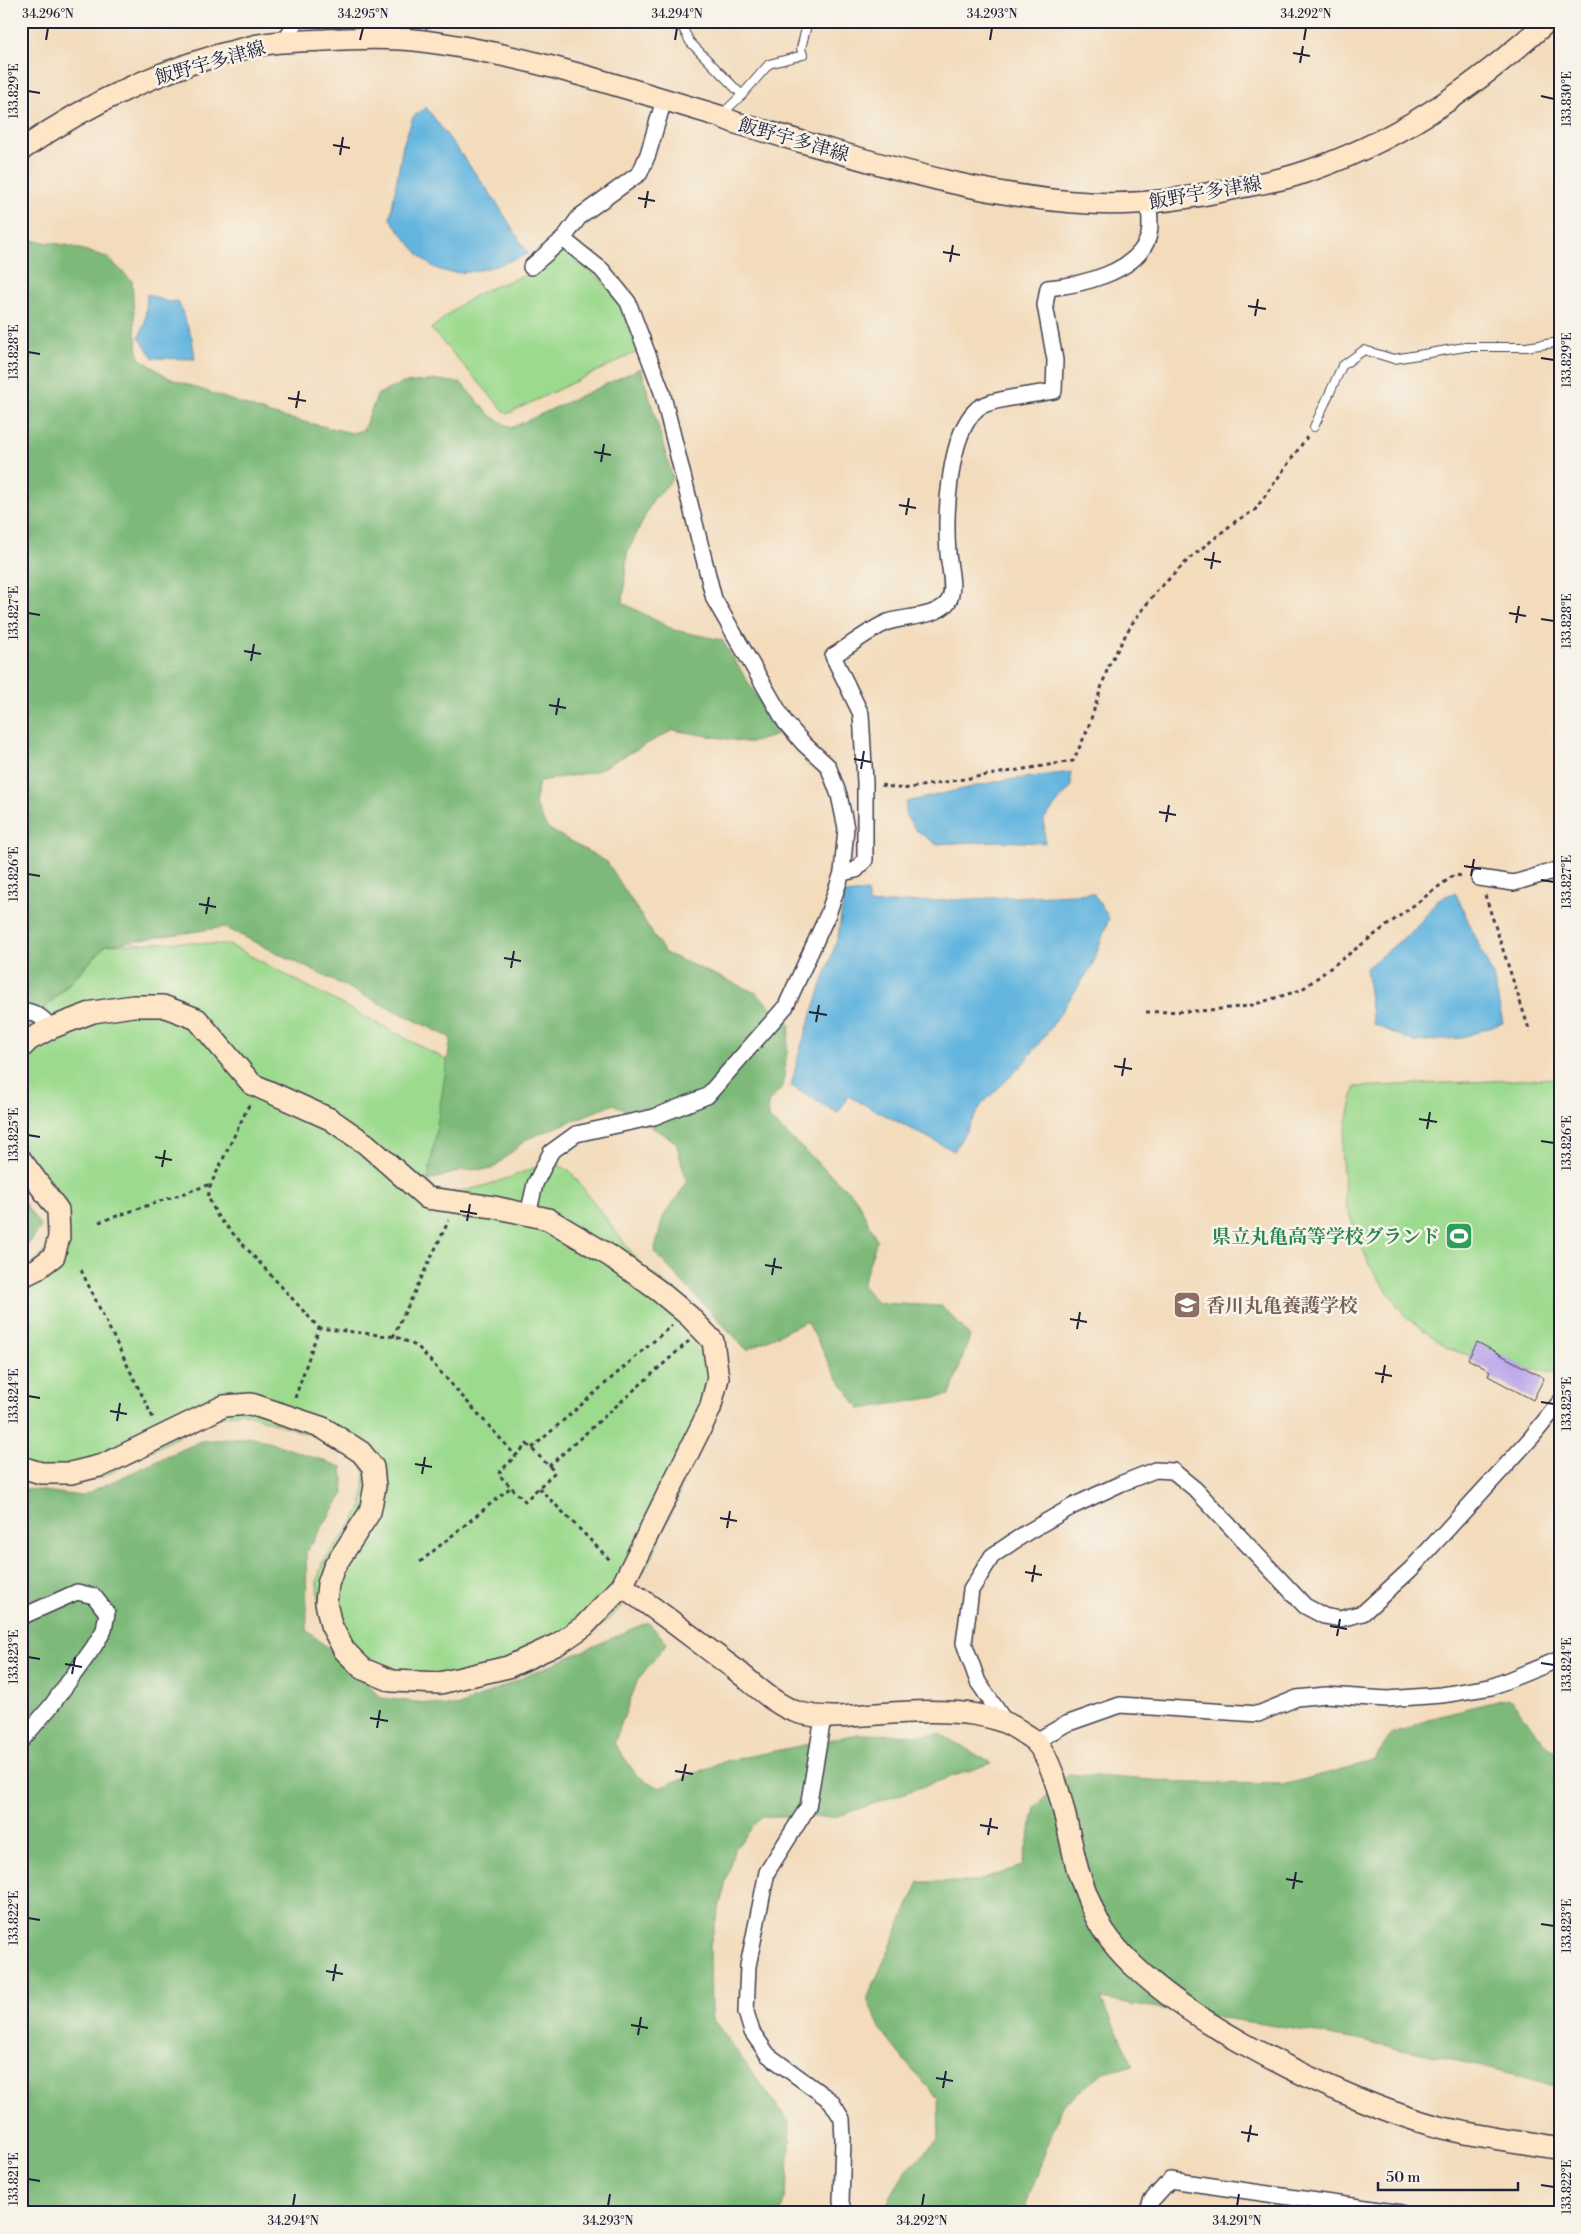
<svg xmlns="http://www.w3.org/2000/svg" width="1581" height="2234" viewBox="0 0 1581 2234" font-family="'Libre Bodoni','Noto Serif JP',serif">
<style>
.green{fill:#9cda8e;stroke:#5f7e64}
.forest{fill:#7dba79;stroke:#506e5a}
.water{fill:#63b5df;stroke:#426c8d}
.building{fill:#b8a2ea}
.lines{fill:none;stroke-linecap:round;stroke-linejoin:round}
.lane-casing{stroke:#413e4e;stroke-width:10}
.street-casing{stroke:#413e4e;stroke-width:18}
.secondary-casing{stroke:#413e4e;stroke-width:24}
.path{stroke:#413e4e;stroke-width:3;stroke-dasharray:4 4;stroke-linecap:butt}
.lane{stroke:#fff;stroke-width:8}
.street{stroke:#fff;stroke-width:15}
.secondary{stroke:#fee5c5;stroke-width:21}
.ticks{fill:none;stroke:#22223b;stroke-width:2}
.labels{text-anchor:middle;stroke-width:5;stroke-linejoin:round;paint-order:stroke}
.street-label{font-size:19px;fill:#22223b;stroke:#f7f3e8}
.leisure-label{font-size:19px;font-weight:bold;fill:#27864d;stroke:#f7f3e8;text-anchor:end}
.education-label{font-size:19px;font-weight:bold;fill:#785e54;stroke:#f7f3e8;text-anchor:start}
.neatline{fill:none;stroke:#22223b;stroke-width:2}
.ticks-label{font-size:12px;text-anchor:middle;fill:#22223b}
</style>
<rect width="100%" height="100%" fill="#f7f3e8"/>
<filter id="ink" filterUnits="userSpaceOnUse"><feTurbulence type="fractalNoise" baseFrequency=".02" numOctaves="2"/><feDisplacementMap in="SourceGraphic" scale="10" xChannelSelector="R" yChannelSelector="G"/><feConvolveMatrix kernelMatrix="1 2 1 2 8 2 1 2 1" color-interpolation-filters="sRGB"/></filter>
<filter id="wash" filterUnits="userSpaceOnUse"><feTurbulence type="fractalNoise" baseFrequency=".0096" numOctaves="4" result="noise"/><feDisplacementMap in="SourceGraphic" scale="20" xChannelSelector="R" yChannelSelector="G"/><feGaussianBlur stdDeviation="1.12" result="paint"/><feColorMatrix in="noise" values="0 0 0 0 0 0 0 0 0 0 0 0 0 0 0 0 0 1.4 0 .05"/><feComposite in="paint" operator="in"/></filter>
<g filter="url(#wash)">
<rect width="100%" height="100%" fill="#f3dbbb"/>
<g class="green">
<path d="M563,250l36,28 22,25 18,48 -132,63 -76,-85 26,-22 26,-16 45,-17z"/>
<path d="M179,942l51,3 222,118 -13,53 -11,65c2,2 5,7 8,8 24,12 91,-19 115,-28l19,10 72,95 48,35 22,22 11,27 -44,145 -29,65 -29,48 -32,29 -58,34 -59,15h-96l-57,-79 -2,-24 5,-20 30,-39 10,-18 2,-15v-21l-9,-13 -28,-17 -86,-28 -32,8 -106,57 -38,7 -44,-8v-208l15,-7 14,-16 -3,-36 -26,-36v-139l85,-89z"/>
<path d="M1560,1078v296l-56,-8 -55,-17 -44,-33 -36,-51 -23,-59 -5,-57 14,-62z"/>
</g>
<g class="forest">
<path d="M21,239l45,6 41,12 25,24 3,50 4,27 30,20 101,36 82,19 11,-3 15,-36 25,-11 35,-3 23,3 29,32 21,13 130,-60 32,111 -20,21 -26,53 -4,50 51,27 48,10 58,94 -29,9 -78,-13 -79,42 -55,9 -4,23 12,24 60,34 58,91 91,40 34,32 -7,61 -15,17 1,15 87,80 21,42 -15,45 15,18 65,3 28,30 -20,59 -90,14 -24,-33 -29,-55 -60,29 -93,-98 9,-35 24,-34 -11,-41 -62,-38 -87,35 -35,30 -30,1 -34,11 23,-143 -227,-111 -118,18 -85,87z"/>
<path d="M21,1198l20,29 -20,27z"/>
<path d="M254,1437l88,30 2,26 -38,59 1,79 29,23 46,44 75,9 191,-85 19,21 -29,36 -24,64 23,33 22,12 67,-27 132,-27 84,1 49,28 -156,54h-74l-27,33 -24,94 1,73 79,106 -2,58 -7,32h-760v-725l60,8 120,-55z"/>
<path d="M1509,1698l39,49 12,6v336c-148,-47 -305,-65 -459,-90l32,66 -32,9 -39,31 -39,108h-141l24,-43 33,-31 -1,-41 -30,-33 -26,-33 -15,-33 52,-117h56l47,-16 13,-58 33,-34 126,9 93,1 86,-23 18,-26 49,-20z"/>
</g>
<g class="water">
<path d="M426,107l69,93 33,54c-27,10 -75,31 -100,9 -14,-12 -26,-30 -38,-44l13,-74 10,-28z"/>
<path d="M147,294l21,8 10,-1 14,37 3,21 -42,-1 -14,-21 6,-14z"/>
<path d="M1071,772v15l-27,32 1,24 -49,-2 -60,3 -20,-14 -10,-14v-14l93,-21z"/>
<path d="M867,892l2,12 224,-11 16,25 -17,48 -45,67 -25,32 -40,39 -28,47 -106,-55 -10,17 -47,-27 9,-37 38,-112 6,-43z"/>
<path d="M1455,892l38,84 10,47 -43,15 -45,4 -42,-18 -7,-56 50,-40 21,-28z"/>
</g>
<g id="blocks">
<path class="building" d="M1477,1342l67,36 -11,22 -45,-24 2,-5 -22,-12z"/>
</g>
</g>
<g filter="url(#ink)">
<use href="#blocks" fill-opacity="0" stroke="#413e4e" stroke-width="1"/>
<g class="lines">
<g class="lane-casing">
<g id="lane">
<path d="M679,21l11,21 52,53"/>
<path d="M721,115l21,-20 27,-31 34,-9 -2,-7 7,-27"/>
<path d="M1314,427l28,-61 22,-16 30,9 71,-12h61l34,-5"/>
</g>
</g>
<g class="street-casing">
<g id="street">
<path d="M286,42l9,-21"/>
<path d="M531,267l32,-28 17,-23 60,-43 8,-19 16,-54"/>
<path d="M842,873l14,-3 9,-10v-78l-4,-68 -28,-58c15,-9 39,-28 55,-34 17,-6 48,-4 60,-20 8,-12 1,-35 0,-49 -3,-37 0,-118 29,-144 10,-10 62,-15 77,-18l1,-31 -10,-55 3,-17c32,-3 88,-15 100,-50 4,-10 1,-25 1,-35"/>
<path d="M1479,878l35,5 46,-14"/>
<path d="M21,1010c14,2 22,7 30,18"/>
<path d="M528,1215l7,-31 16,-32 25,-18 78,-17 53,-21 79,-90 42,-92 14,-41 4,-45 -7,-33 -11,-29 -24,-22 -19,-22 -71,-123 -52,-207 -34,-90 -26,-32 -39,-31"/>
<path d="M21,1617l56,-25 17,4 13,17 -3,17 -11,18 -42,58 -30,35"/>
<path d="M823,1718l-15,89 -41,65 -19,94 -2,46 6,20 16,23 63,46 11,18 1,21 -2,62 3,11"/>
<path d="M1006,1723l-28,-41 -14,-39 7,-53 21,-34 34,-23 47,-27 47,-22 35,-14 18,1 22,18 110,117 19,10 16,3 23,-6 48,-44 120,-131 29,-36"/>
<path d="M1036,1741l30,-17 54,-19 138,9 39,-16 29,-3 61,4 55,-4 49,-8 69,-28"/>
<path d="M1147,2213l4,-12 19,-21 231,33"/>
</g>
</g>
<g class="secondary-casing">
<g id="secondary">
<path d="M21,150c70,-49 146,-84 229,-103 24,-6 50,-6 75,-7 32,-2 66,-3 98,1 101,13 199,46 296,75l17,7c113,31 235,74 353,80 50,3 99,-4 147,-15 20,-4 41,-7 60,-13 99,-31 176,-86 252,-154"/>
<path d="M21,1048l8,-8 22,-12 42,-16 40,-6h30l34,13 55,65 78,35 36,25 61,54 67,9 54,12 62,37 49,35 30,25 24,25 5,37 -8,31 -88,177 -38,40 -26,18 -50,23 -68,16 -48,-2 -29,-12 -19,-19 -13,-25 -5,-22 2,-19 6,-17 36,-55 5,-26 -2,-19 -12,-15 -38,-24 -72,-24 -27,2 -121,59 -32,8h-30l-20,-6"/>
<path d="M21,1160l37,50 1,27 -5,19 -17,13 -16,8"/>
<path d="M622,1586c39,26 76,56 114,84 19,15 41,37 64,43 27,7 50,3 77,1 35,-3 97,-6 129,9 9,4 17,10 25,15 26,18 38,102 47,133 5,14 11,30 17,44 41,91 254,189 348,213 38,9 78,14 117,21"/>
</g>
</g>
<g class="path">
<path d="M881,785l22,4 170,-28 14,-30 21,-64 23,-42 24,-32 35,-35 46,-37 19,-11 52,-73"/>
<path d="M1485,895l45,137"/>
<path d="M1146,1012l54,-1 49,-5 52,-16 153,-115 9,1"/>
<path d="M249,1105l-38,79 -3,13 10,20 101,111 78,9 21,10 98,109"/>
<path d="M99,1222l112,-38"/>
<path d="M81,1270l73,150"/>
<path d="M393,1337l56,-117"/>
<path d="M295,1398l24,-70"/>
<path d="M527,1444l28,28 -30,29 -27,-27z"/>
<path d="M532,1448l140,-123"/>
<path d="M549,1466l140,-125"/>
<path d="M539,1488l73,74"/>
<path d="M420,1562l91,-75"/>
</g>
<use href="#lane" class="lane"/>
<use href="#street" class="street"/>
<use href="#secondary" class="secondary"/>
</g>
</g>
<path class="ticks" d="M46,40l2,-12M360,40l3,-12M675,40l2,-12M990,40l2,-12M1304,40l2,-12M1293,53l17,3M1300,63l3,-17M28,91l12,2M1541,96l13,3M333,145l17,3M340,155l3,-18M638,198l17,3M645,208l3,-17M943,252l17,3M950,262l3,-17M1248,306l18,3M1255,316l3,-17M28,352l12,2M1541,358l13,2M288,398l18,3M296,408l3,-17M594,452l17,3M601,462l3,-18M899,505l17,3M906,515l3,-17M1204,559l17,3M1211,569l3,-17M28,613l12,2M1509,613l17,3M1541,619l13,2M1516,623l3,-17M244,651l17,3M251,661l3,-17M549,705l17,3M556,715l3,-17M854,759l17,3M861,769l3,-18M1159,812l17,3M1166,822l3,-17M1464,866l17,3M28,874l12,2M1471,876l3,-17M1541,880l13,2M199,904l17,3M206,914l3,-17M504,958l17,3M511,968l3,-17M809,1012l18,3M816,1022l3,-17M1114,1066l18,3M1122,1076l3,-18M1419,1119l18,3M1427,1129l3,-17M28,1135l12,2M1541,1141l13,2M155,1157l17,3M162,1167l3,-17M460,1211l17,3M467,1221l3,-17M765,1265l17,3M772,1275l3,-17M1070,1319l17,3M1077,1329l3,-17M1375,1373l17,3M1382,1383l3,-18M28,1396l12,2M1541,1402l13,2M110,1411l17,3M117,1421l3,-18M415,1464l17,3M422,1474l3,-17M720,1518l17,3M727,1528l3,-17M1025,1572l17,3M1032,1582l3,-17M1330,1626l17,3M1337,1636l3,-17M28,1657l12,2M1541,1663l13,2M65,1664l17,3M72,1674l3,-17M370,1718l18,3M377,1728l3,-18M675,1771l18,3M682,1781l4,-17M980,1825l18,3M988,1835l3,-17M1286,1879l17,3M1293,1889l3,-17M28,1918l12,2M1541,1924l13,2M326,1971l17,3M333,1981l3,-17M631,2025l17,3M638,2035l3,-18M936,2078l17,3M943,2088l3,-17M1241,2132l17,3M1248,2142l3,-17M28,2179l12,2M1541,2185l13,2M293,2206l2,-12M608,2206l2,-12M922,2206l2,-12M1237,2206l2,-12"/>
<defs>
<g id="stadium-square" transform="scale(1.4375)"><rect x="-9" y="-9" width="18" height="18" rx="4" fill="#2e9e5b" stroke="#f7f3e8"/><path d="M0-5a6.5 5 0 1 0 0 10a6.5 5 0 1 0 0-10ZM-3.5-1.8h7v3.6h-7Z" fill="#fff"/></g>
<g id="school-square" transform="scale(1.4375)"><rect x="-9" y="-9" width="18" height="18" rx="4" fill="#8d6e63" stroke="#f7f3e8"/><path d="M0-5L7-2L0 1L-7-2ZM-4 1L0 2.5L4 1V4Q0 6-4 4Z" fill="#fff"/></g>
</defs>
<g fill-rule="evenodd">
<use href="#stadium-square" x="1459" y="1236"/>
<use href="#school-square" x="1187" y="1305"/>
</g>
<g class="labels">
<g class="street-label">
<text transform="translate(210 62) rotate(-16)" y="7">飯野宇多津線</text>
<text transform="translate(794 139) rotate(16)" y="7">飯野宇多津線</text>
<text transform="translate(1205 192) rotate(-10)" y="7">飯野宇多津線</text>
</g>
<g class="leisure-label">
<text x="1440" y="1243">県立丸亀高等学校グランド</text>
</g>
<g class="education-label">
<text x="1206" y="1312">香川丸亀養護学校</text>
</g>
</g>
<rect width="1581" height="2234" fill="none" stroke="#f7f3e8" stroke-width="55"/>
<path d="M1378 2182v8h140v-8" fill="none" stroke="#22223b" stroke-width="2.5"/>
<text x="1386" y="2182" font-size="15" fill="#22223b" stroke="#f7f3e8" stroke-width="4" paint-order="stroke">50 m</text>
<rect x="28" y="28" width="1526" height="2178" class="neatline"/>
<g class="ticks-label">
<text x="48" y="18">34.296°N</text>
<text x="363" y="18">34.295°N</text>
<text x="677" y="18">34.294°N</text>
<text x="992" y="18">34.293°N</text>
<text x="1306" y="18">34.292°N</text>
<text transform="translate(14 91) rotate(-90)" y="4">133.829°E</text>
<text transform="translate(1567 99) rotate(-90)" y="4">133.830°E</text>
<text transform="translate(14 352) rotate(-90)" y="4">133.828°E</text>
<text transform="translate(1567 360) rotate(-90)" y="4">133.829°E</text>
<text transform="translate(14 613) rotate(-90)" y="4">133.827°E</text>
<text transform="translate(1567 621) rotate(-90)" y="4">133.828°E</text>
<text transform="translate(14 874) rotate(-90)" y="4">133.826°E</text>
<text transform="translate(1567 882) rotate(-90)" y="4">133.827°E</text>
<text transform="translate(14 1135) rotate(-90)" y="4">133.825°E</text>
<text transform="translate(1567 1143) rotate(-90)" y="4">133.826°E</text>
<text transform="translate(14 1396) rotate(-90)" y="4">133.824°E</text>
<text transform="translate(1567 1404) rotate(-90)" y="4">133.825°E</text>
<text transform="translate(14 1657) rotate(-90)" y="4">133.823°E</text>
<text transform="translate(1567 1665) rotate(-90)" y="4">133.824°E</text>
<text transform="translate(14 1918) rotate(-90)" y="4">133.822°E</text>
<text transform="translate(1567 1926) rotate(-90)" y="4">133.823°E</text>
<text transform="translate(14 2179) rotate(-90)" y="4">133.821°E</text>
<text transform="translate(1567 2187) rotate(-90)" y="4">133.822°E</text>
<text x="293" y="2225">34.294°N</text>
<text x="608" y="2225">34.293°N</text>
<text x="922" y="2225">34.292°N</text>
<text x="1237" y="2225">34.291°N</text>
</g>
</svg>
